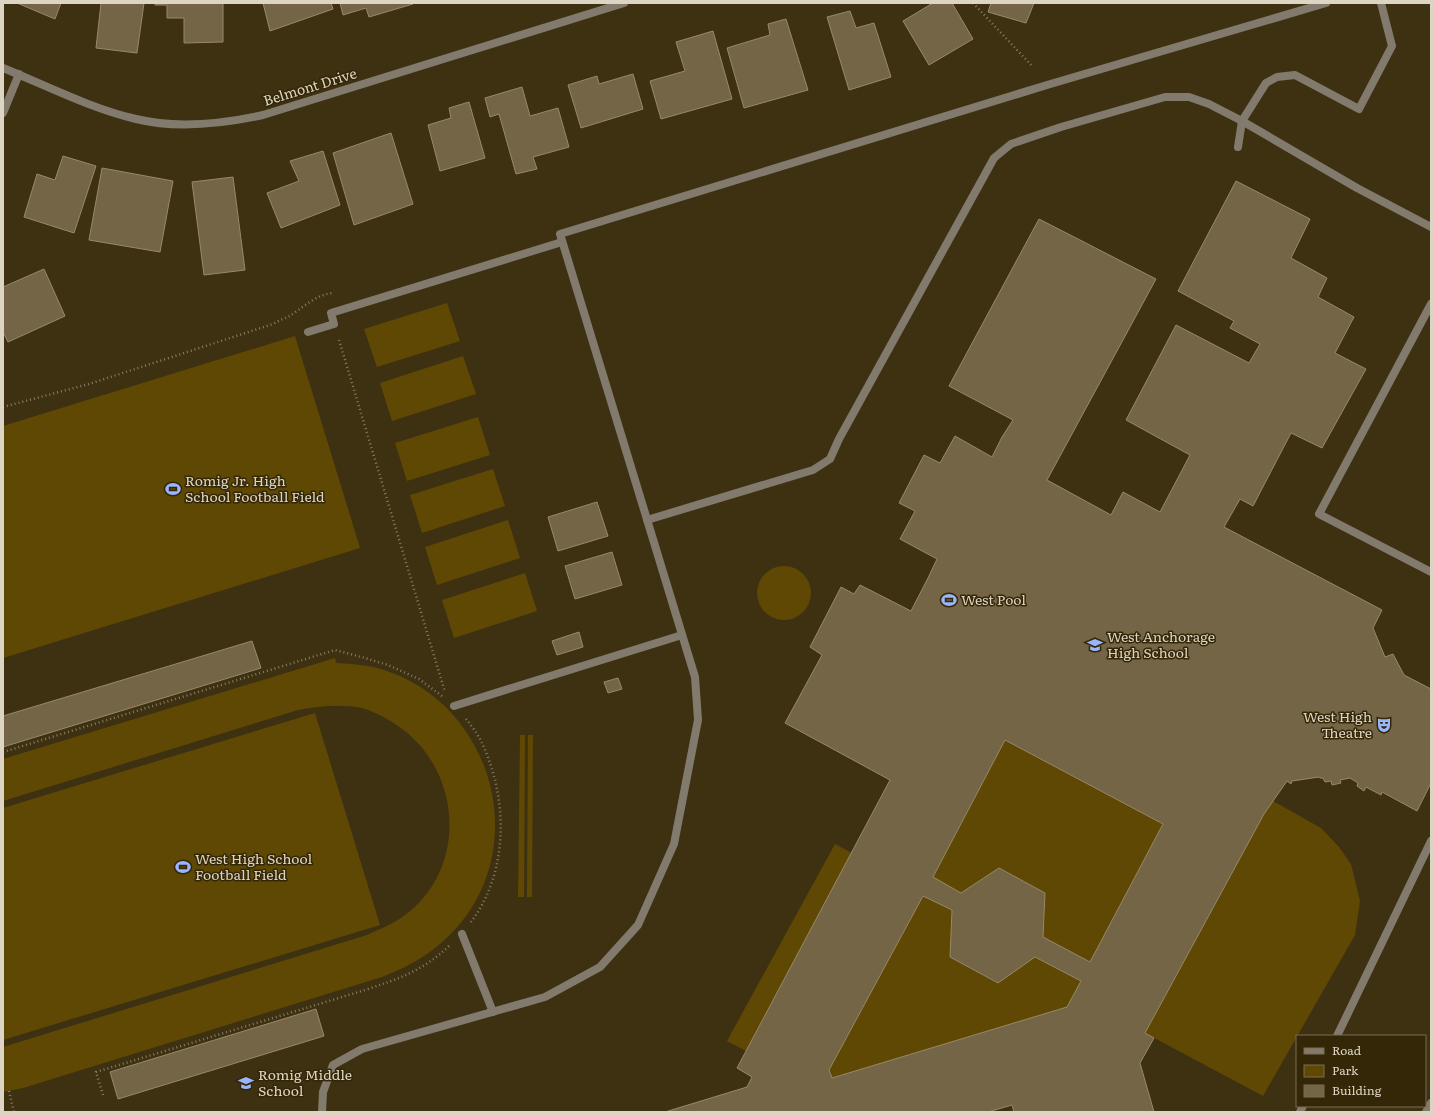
<svg xmlns="http://www.w3.org/2000/svg" width="1434" height="1115" viewBox="0 0 1434 1115" font-family="Literata,serif">
<style>
.green{fill:#5f4804}
.building{fill:#736545;stroke:#988968;fill-rule:evenodd}
.lines{fill:none;stroke-linecap:round;stroke-linejoin:round}
.path{stroke:#887d65;stroke-width:2.5;stroke-dasharray:1 3;stroke-linecap:butt}
.lane{stroke:#827b6d;stroke-width:8}
.street{stroke:#827b6d;stroke-width:8}
.labels{text-anchor:middle;stroke-width:3;stroke-linejoin:round;paint-order:stroke}
.street-label{font-size:14px;fill:#ddd5c4;stroke:#342707}
.poi-label{font-size:14px;fill:#ddd5c4;stroke:#342707;text-anchor:start}
</style>
<rect width="100%" height="100%" fill="#3e3112"/>
<g class="green">
<path d="M447,303l13,38 -83,26 -13,-38z"/>
<path d="M295,336l65,212 -357,110v-232z"/>
<path d="M463,356l13,38 -84,27 -12,-38z"/>
<path d="M478,417l12,38 -83,26 -12,-38z"/>
<path d="M493,469l12,37 -83,27 -12,-38z"/>
<path d="M508,520l12,38 -83,27 -12,-38z"/>
<circle cx="784" cy="593" r="27"/>
<path d="M525,573l12,38 -83,27 -12,-38z"/>
<path d="M335,658l1,5c18,1 34,2 51,8 101,34 142,164 76,249 -23,29 -48,44 -81,57l-359,111 -20,4v-45l364,-112c13,-6 26,-11 38,-20 66,-49 56,-152 -13,-193 -9,-6 -20,-11 -30,-14 -22,-4 -42,-2 -64,2l-295,91v-42z"/>
<path d="M315,713l65,212 -377,115v-232z"/>
<path d="M520,735h5l-1,162h-6z"/>
<path d="M528,735h5l-1,162h-5z"/>
<path d="M1005,740l158,84 -73,138 -47,-25 2,-44 -46,-25 -38,25 -28,-16z"/>
<path d="M1273,801l48,27 18,19 12,17 9,37 -5,34 -92,161 -118,-63 119,-219z"/>
<path d="M835,844l17,9 -106,198 -19,-10z"/>
<path d="M923,896l29,14 -2,47 47,26 38,-26 46,24 -14,26 -235,71 -3,-8z"/>
</g>
<g class="building">
<path d="M17,3h44l-6,16z"/>
<path d="M101,3h43l-7,50 -41,-5z"/>
<path d="M155,3h68v39l-39,1v-25h-17v-13h-12z"/>
<path d="M263,3h68l2,6 -63,22z"/>
<path d="M340,3h72l1,1 -44,13 -3,-9 -23,7z"/>
<path d="M933,3h19l21,36 -44,26 -26,-44z"/>
<path d="M991,3h43l-8,20 -38,-11z"/>
<path d="M850,11l6,17 18,-5 17,54 -42,13 -22,-73z"/>
<path d="M786,19l22,71 -64,18 -17,-60 43,-13 -2,-11z"/>
<path d="M713,31l19,68 -71,20 -11,-38 35,-10 -9,-29z"/>
<path d="M633,74l10,35 -62,19 -13,-43 29,-9 2,8z"/>
<path d="M522,87l8,29 28,-8 11,39 -36,10 4,12 -21,5 -17,-60 -9,3 -5,-19z"/>
<path d="M469,102l16,56 -45,13 -12,-46 23,-7 -2,-10z"/>
<path d="M391,133l22,71 -59,21 -21,-72z"/>
<path d="M323,151l17,54 -59,23 -14,-35 32,-12 -9,-20z"/>
<path d="M63,156l33,10 -22,67 -50,-16 13,-43 18,6z"/>
<path d="M102,168l71,13 -13,71 -71,-12z"/>
<path d="M233,177l12,93 -41,5 -12,-93z"/>
<path d="M1236,181l74,38 -19,39 36,20 -9,19 36,20 -19,36 31,16 -44,79 -31,-15 -38,73 -13,-7 -16,28 158,83 -9,18 12,29 8,-3 11,21 27,14v94l-14,28 -35,-19 -1,3 -15,-8 -2,4 -7,-5 1,-3 -8,-5 -10,2 1,3 -9,2 -1,-4 -6,1 -2,-4h-3l-1,-1 -27,4 -1,3 -4,-3 -23,33 -119,219 9,5 -14,25 14,49h-140l-2,-7 -24,7h-323l82,-25 5,-10 -15,-9 153,-288 -105,-57 37,-68 -12,-8 31,-60 13,7 6,-9 51,26 17,-33 9,-19 -37,-20 15,-28 -16,-8 25,-48 16,8 15,-27 37,21 10,-20 11,-17 -64,-34 90,-167 117,60 -109,201 64,35 12,-23 37,20 30,-57 -64,-35 50,-95 73,38 11,-19 -30,-16 4,-7 -56,-30zM1005,740l158,84 -73,138 -47,-25 2,-44 -46,-25 -38,25 -28,-16zM923,896l29,14 -2,47 48,26 37,-26 46,24 -14,26 -235,71 -3,-8z"/>
<path d="M44,269l21,47 -57,26 -5,-10v-45z"/>
<path d="M597,502l11,34 -50,15 -10,-34z"/>
<path d="M612,552l10,33 -47,14 -10,-33z"/>
<path d="M579,632l4,15 -26,8 -5,-14z"/>
<path d="M252,641l9,27 -258,79v-31z"/>
<path d="M618,678l4,11 -14,4 -4,-11z"/>
<path d="M316,1009l8,27 -206,63 -8,-27z"/>
</g>
<g class="lines">
<g class="path">
<path d="M973,3l60,64"/>
<path d="M339,340l106,352"/>
<path d="M3,407l86,-23 184,-60c5,-3 10,-5 15,-7 13,-8 30,-24 46,-24"/>
<path d="M466,719c5,6 10,13 14,20 28,56 30,131 -9,183"/>
<path d="M3,752l332,-102 30,8 23,7 31,14 23,17"/>
<path d="M9,1091l5,21"/>
<path d="M103,1095l-7,-23 269,-82c33,-11 58,-19 84,-44"/>
</g>
<g class="lane">
<path d="M1238,147l4,-26 24,-38 11,-6 18,-2 64,34 33,-63 -11,-43"/>
<path d="M1431,304l-112,210 112,58"/>
<path d="M308,332l26,-8 -3,-11 231,-71"/>
<path d="M647,520l166,-50 17,-11 9,-20 155,-281 17,-14 50,-17 104,-30h24l20,7 33,17 115,67 74,39"/>
<path d="M454,706l228,-71"/>
<path d="M462,934l31,78"/>
<path d="M1337,1036l94,-195"/>
<path d="M322,1112l1,-20 10,-27 29,-16 183,-52 55,-30 38,-42 36,-81 24,-124 -3,-43 -135,-443 487,-149 279,-82"/>
<path d="M1300,1112l3,-6"/>
</g>
<g class="street">
<path d="M3,68c42,17 89,41 133,51 41,10 86,5 127,-4l361,-112"/>
<path d="M3,113l16,-39"/>
<path d="M1426,1112l5,-9"/>
</g>
</g>
<defs>
<g id="stadium-bare" transform="scale(1.2)"><path d="M0-5a6.5 5 0 1 0 0 10a6.5 5 0 1 0 0-10ZM-3.5-1.8h7v3.6h-7Z" fill="#98b5fd" stroke="#342707" stroke-width="2.5" paint-order="stroke"/></g>
<g id="school-bare" transform="scale(1.2)"><path d="M0-5L7-2L0 1L-7-2ZM-4 1L0 2.5L4 1V4Q0 6-4 4Z" fill="#98b5fd" stroke="#342707" stroke-width="2.5" paint-order="stroke"/></g>
<g id="theatre-bare" transform="scale(1.2)"><path d="M-5-5.5Q0-4 5-5.5V0Q5 5 0 6Q-5 5-5 0ZM-3.3-2.5H-1v1.5H-3.3ZM1-2.5H3.3v1.5H1ZM-2.8 1Q0 5.5 2.8 1Z" fill="#98b5fd" stroke="#342707" stroke-width="2.5" paint-order="stroke"/></g>
</defs>
<g fill-rule="evenodd">
<use href="#stadium-bare" x="173" y="489"/>
<use href="#stadium-bare" x="949" y="600"/>
<use href="#school-bare" x="1095" y="645"/>
<use href="#theatre-bare" x="1384" y="725"/>
<use href="#stadium-bare" x="183" y="867"/>
<use href="#school-bare" x="246" y="1083"/>
</g>
<g class="labels">
<g class="street-label">
<text transform="translate(310 87) rotate(-17)" y="5">Belmont Drive</text>
</g>
<g class="poi-label">
<text x="185" y="486">Romig Jr. High<tspan x="185" dy="16">School Football Field</tspan></text>
<text x="961" y="605">West Pool</text>
<text x="1107" y="642">West Anchorage<tspan x="1107" dy="16">High School</tspan></text>
<text x="1372" y="722" text-anchor="end">West High<tspan x="1372" dy="16">Theatre</tspan></text>
<text x="195" y="864">West High School<tspan x="195" dy="16">Football Field</tspan></text>
<text x="258" y="1080">Romig Middle<tspan x="258" dy="16">School</tspan></text>
</g>
</g>
<rect width="1434" height="1115" fill="none" stroke="#ddd5c4" stroke-width="8"/>
<rect x="1296" y="1035" width="130" height="72" fill="#342707" stroke="#786d53"/>
<rect x="1304" y="1048" width="20" height="6" fill="#827b6d" stroke="#786d53"/>
<text x="1332" y="1055" font-size="12" fill="#ddd5c4">Road</text>
<rect x="1304" y="1065" width="20" height="12" fill="#5f4804" stroke="#786d53"/>
<text x="1332" y="1075" font-size="12" fill="#ddd5c4">Park</text>
<rect x="1304" y="1085" width="20" height="12" fill="#736545" stroke="#786d53"/>
<text x="1332" y="1095" font-size="12" fill="#ddd5c4">Building</text>
</svg>
